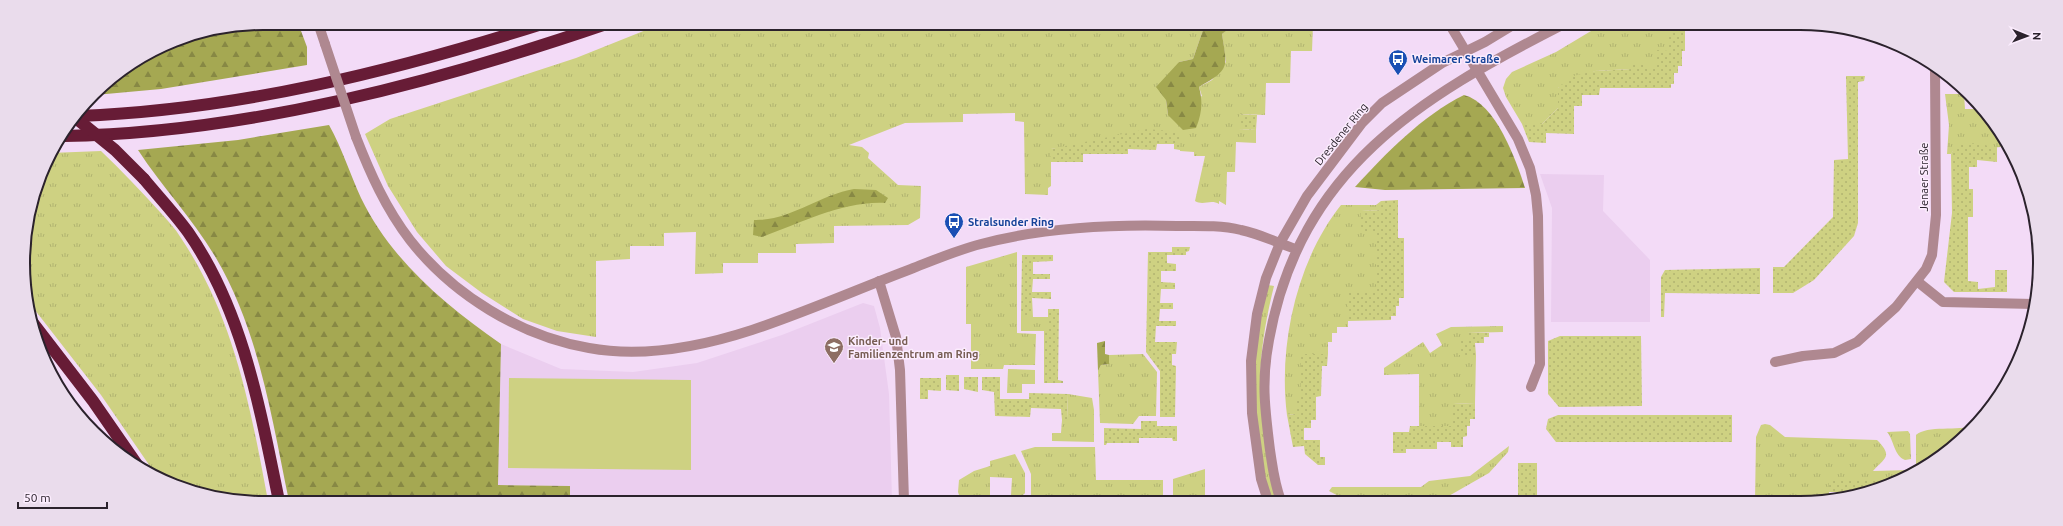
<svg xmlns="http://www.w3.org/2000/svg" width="2063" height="526" viewBox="0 0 2063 526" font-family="Ubuntu,sans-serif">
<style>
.built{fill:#ebceef}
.grass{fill:url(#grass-tufts)}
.forest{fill:url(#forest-firs)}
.park{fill:url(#park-dots)}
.pitch{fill:#ced182}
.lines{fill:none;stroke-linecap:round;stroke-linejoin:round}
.minor{stroke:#af8890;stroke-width:10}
.highway{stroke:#671c36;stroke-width:12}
.minor-bridge{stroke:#af8890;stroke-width:10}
.highway-bridge{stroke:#671c36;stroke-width:12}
.labels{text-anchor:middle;stroke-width:3;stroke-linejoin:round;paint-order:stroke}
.transit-label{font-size:11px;font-weight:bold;fill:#164399;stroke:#fbecfd;text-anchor:start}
.street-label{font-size:11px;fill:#2b222c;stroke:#fbecfd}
.education-label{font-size:11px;font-weight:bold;fill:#785e54;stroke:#fbecfd;text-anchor:start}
.rim{fill:none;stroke:#2b222c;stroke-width:2}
</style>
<defs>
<pattern id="grass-tufts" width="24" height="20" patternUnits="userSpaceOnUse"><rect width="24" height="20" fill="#ced182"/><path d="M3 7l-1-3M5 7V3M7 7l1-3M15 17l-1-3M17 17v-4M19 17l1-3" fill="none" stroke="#b1b370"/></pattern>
<pattern id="forest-firs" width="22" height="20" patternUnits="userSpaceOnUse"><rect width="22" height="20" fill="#a5a852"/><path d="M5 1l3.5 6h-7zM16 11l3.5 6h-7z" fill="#878844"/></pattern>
<pattern id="park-dots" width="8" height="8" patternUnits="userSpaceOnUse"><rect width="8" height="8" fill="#ced182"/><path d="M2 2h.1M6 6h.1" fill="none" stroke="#b1b370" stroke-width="1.8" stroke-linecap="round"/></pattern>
</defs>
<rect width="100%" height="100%" fill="#f3dbf7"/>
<g class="built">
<path d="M1540,174l64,1 -1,36 47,49v62h-99l1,-114z"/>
<path d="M863,303l11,3 6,22 9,66 3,107h-322v-15l-72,-1 3,-141 60,25 72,3 64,-9 85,-28z"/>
</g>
<g class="grass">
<path d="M661,24h544l-12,35 -14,3 -13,38 2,15 34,-19 -3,-9 13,-7 14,-18 -4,-28c20,-18 25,-4 46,-5 5,0 7,-4 11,-5 11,-1 23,0 34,0l-1,27h-21l-1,32h-24l-1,32 -25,-1 -1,15 17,1v13l-20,-1 -1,30h-8l-1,33 -7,-4v3c-8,-5 -16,2 -24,-3l10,-45h-11v-4l-14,-1v-19l-129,17v37l-3,2v7l-23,-1 -1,-72 -9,-1v-8l-52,1v8l-58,1 -56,22 13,2 7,6 -1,5 30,27 23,1 -1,32 -12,7 -74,1v17l-38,1v9h-38v10h-35v10l-28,1 1,-42 -32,1v13h-34v13l-34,2v76l-39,-6 -34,-12 -41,-26 -36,-27 -29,-34 -29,-46 -23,-52 25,-15 186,-61z"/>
<path d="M1601,25h68v26l-12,18 -14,-1 -12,-5v6l-36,2 -37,17v20l-16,16h-20l-16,-27 -3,-9 3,-9 6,-7 44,-20z"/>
<path d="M1945,94h19l1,15h16c8,7 16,15 18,26 0,5 0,8 2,12l-48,4 -2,3h-4l2,-29z"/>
<path d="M101,151c21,20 40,40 59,61 7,8 15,16 21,26 53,79 70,171 87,263h-37l-75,-26 -55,-80 -70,-90 -7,-58 24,-90 2,-4z"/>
<path d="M1381,201v9l-20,1 15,22v59l-28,-1v36h-11v6h-5v9h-4v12h-27v43h-6v17l-8,1c-9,-70 10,-155 54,-210h35z"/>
<path d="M1017,252v81l19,1 -1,31h-31l-1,4h-32v-45h-5v-57z"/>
<path d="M1268,285l6,1c-10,40 -16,78 -13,119 2,31 11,65 17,96h-6c-15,-44 -21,-117 -15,-163 2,-18 8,-36 11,-53z"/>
<rect x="1021" y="317" width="27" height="14"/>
<path d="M1503,326v6l-36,1v6l-8,16h17l-1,48 -22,1v23l-34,-1v-52l-35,1v-7l39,-26 7,11 12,-8 -6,-11 15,-7z"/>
<path d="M1143,354l14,18 -1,44h-17l-6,8 -33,-1 -2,-52 3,-6 8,-1v-9z"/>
<path d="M1008,369l27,1v14h-13v9h-15z"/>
<path d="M1068,394l24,4 2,12v32l-42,-1v-8h9l1,-13 5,-1z"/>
<path d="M1765,424l5,1 15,12 92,3c17,17 7,18 -4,31l37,-1v5l-12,6h-69v20h-74l1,-64 5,-12z"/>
<path d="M1975,426l-5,7 -54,38v-36c11,-10 42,-4 59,-9z"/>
<path d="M1908,431l2,3 1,25 -6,1c-11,-4 -11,-20 -18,-28z"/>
<path d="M1509,446l-1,6 -19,21 -49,28h-92l-19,-10 3,-4h89l8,-6 41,-5z"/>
<path d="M1035,447h60l1,33h67v21h-132v-27l-10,-23z"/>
<path d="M1015,454l10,19v20l-2,2h-12l1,-17 -22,-1v24h-29l-3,-9 1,-12 15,-9 16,-5v-5z"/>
<path d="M1205,469v32h-32v-22z"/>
</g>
<g class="forest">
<path d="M263,23h35l9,24v18l-146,24 -66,6 10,-12 66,-42z"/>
<path d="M1205,24h73c-21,15 -31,-12 -56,10 5,33 9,35 -23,53 4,15 3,26 -3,41l-13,2 -15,-15 -2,-15 -10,-13 23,-25 14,-3z"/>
<path d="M1464,95c32,8 52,65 61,93l-140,2 -30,-3c31,-34 67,-71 109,-92z"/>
<path d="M329,125c13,23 21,49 32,73 30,62 84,107 140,146l-3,141 72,1v15h-281c-17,-82 -30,-170 -73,-243 -23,-39 -54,-71 -78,-108l100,-10z"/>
<path d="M854,189l22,1 12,8 -3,5c-42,-2 -84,20 -123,34l-9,-2 1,-15c36,1 65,-25 100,-31z"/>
<path d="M1105,341v13l4,1v9l-8,1 -3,6 -1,-28z"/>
</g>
<g class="park">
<path d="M1669,25h16v26h-3v15h-4v7h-4v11h-3v4h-71l-1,7h-17v11h-8v28l-28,-1v10l-17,-1 -7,-18h20l16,-16v-20l15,-12 22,-5 36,-2v-6h12v5h14v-18l12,1z"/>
<path d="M1846,76h19l-1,5 -6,1v141l-4,13 -40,44 -21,13h-20v-26h11l49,-50 1,-57 14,-1z"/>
<path d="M1239,114l18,1 -1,15 -17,-1z"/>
<path d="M1147,129l34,3 -1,18 -6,-1v-5h-17l-1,6 -28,-1v5h-45v8h-32v-13z"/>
<path d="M1961,144h23l5,3h8v15l-20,-2v7h-8v22h4v28h-5v64l10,1v7l17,-2v-17h12v22h-53l-10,-10 8,-69 -1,-59 4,-7z"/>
<path d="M1398,200v38h6v60h-5v8h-3v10h-5v4l-43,1v-30h28v-58h-16l1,-22 20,-1v-9z"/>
<path d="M1172,247h18l-1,4 -3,1v3h-19v8l9,1v7h-15v11l14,1v6h-14l-1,14h13v6h-13l-1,12h17v5h-20l-1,16h22l-1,12h-4v11l4,1 -1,51h-15v-46l-14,-19 2,-100h24z"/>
<path d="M1022,255h31v6l-20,1v12h17v5h-17l-1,13h19v7l-19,-1 1,19h-12z"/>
<path d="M1760,268v26l-95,-1 -1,24h-3v-40l4,-7z"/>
<path d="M1048,309h11l-1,71 5,1v2h-19v-52h4z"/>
<path d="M1467,333h22v4h-5v6h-9l1,12h-17v-16h8z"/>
<path d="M1560,336h81l1,70 -83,1 -11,-13v-53z"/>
<path d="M1301,354h27l-1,12h-5l-1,30 -5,1v23h-5v8h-7v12h16v17h5v8h-7l-13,-11 -1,-8 -11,1 -6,-32 8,-1v-17h6z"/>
<path d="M946,375h13v16l-13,-1z"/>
<path d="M964,377h14v15l-14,-3z"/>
<path d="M982,377h18v22h29v-6l39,1 -1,26h-5l-1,-11 -30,-1 -1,9 -35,-1 -1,-24 -12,-2z"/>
<path d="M920,378h21v13l-13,-1v9h-8z"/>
<path d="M1475,403v16h-5v7h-3v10l-4,1v10h-12v-5h-14v7h-31v4h-13v-21h16l1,-6h43v-22z"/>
<path d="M1558,415h174v27h-176l-10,-13 2,-10z"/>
<path d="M1141,421h16v5h20v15h-4l-1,-3h-33v5h-32l-1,2h-2v-17l37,1z"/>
<rect x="1518" y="463" width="19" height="38"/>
<path d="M1829,481h69l-36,11h-33z"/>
</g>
<path class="pitch" d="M509,378l182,2v90l-183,-2z"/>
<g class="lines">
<g class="minor">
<path d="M318,23l7,21"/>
<path d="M1450,25l68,114 12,29 6,27 2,21 2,148 -9,23"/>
<path d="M356,137c14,36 30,72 54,103 43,55 110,96 179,108 54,10 111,-1 163,-18 54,-18 106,-41 159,-61 23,-9 46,-19 70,-25 64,-17 131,-20 196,-18 21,0 43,-1 64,4 19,4 37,13 55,19"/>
<path d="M879,281l17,56 4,33 4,131"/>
<path d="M1918,282l25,20 92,2"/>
<path d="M1775,362l28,-6 31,-3 23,-11 39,-35 30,-38 6,-14 4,-40 -1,-147"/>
<path d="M1268,501l-7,-22 -9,-66 -1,-52 6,-47 9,-36 14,-35 27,-47 55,-73 20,-20 60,-40 43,-21 28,-17"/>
<path d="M1281,501c-7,-19 -8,-32 -11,-51 -5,-41 -9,-68 -1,-110 31,-171 150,-242 293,-315"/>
</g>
<g class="highway">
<path d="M79,116c159,-6 315,-45 466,-93"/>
<path d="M64,136c182,-3 373,-54 545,-113"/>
<path d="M144,179c14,17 31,35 44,53 55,79 72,177 91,269"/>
<path d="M33,323l60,78 45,65"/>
</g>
<path class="minor-bridge" d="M325,44l31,93"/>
<path class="highway-bridge" d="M77,119l38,31 29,29"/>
</g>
<defs>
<g id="bus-pin" transform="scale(1)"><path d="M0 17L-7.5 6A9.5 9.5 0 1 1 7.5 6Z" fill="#1a4fb4" stroke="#fbecfd"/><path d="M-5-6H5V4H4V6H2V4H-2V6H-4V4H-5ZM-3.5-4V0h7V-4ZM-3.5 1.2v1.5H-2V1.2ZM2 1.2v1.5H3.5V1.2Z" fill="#fff"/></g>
<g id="school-pin" transform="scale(1)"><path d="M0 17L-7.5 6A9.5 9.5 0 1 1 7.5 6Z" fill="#8d6e63" stroke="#fbecfd"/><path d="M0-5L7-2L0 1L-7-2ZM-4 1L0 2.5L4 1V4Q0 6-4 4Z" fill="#fff"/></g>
</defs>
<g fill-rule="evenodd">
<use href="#bus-pin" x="1398" y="59"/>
<use href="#bus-pin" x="954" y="222"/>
<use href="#school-pin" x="834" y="347"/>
</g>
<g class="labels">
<g class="transit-label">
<text x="1412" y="63">Weimarer Straße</text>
<text x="968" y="226">Stralsunder Ring</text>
</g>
<g class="street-label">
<text transform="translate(1341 134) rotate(-51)" y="4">Dresdener Ring</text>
<text transform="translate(1924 177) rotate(-90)" y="4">Jenaer Straße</text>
</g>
<g class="education-label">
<text x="848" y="345">Kinder- und<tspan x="848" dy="13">Familienzentrum am Ring</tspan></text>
</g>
</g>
<path d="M0 0H2063V526H0ZM263 30H1800A233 233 0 0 1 2033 263V263A233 233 0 0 1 1800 496H263A233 233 0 0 1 30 263V263A233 233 0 0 1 263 30Z" fill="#eadcec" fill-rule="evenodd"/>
<path class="rim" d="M263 30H1800A233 233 0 0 1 2033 263V263A233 233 0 0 1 1800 496H263A233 233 0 0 1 30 263V263A233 233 0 0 1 263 30Z"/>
<g transform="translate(2027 36) rotate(91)" stroke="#fbecfd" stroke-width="3" paint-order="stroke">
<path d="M0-3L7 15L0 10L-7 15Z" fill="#2b222c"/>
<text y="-6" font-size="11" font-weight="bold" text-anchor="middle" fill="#2b222c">N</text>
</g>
<path d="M18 502v6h89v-6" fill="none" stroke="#2b222c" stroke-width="2"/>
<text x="24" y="502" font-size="12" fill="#2b222c" stroke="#fbecfd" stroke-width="3" paint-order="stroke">50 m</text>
</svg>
